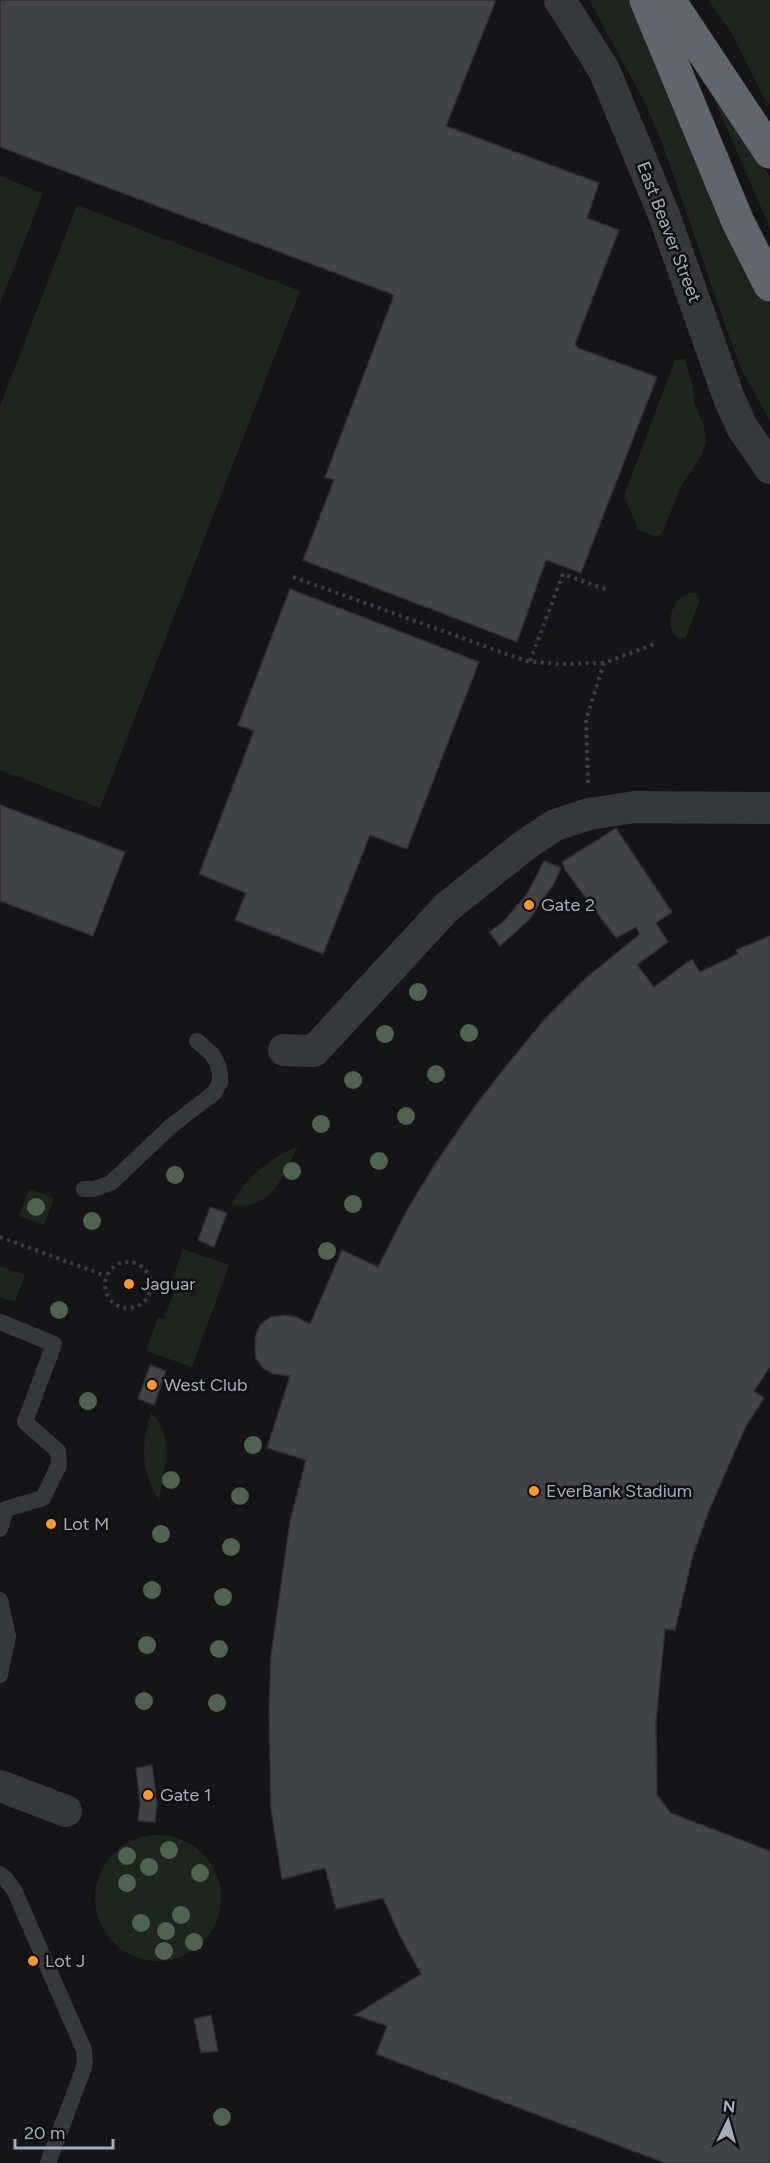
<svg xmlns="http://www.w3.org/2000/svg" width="770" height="2163" viewBox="0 0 770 2163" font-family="Figtree,sans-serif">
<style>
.green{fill:#1d251d}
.building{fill:#414347;stroke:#2f2f33;stroke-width:1.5}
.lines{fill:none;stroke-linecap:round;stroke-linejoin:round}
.path{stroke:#3b3f43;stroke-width:4;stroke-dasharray:3 4.5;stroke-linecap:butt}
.lane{stroke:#36383c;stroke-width:16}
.street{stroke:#36383c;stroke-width:32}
.highway{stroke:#61666e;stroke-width:33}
.tree{fill:#4f644e}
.poi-dot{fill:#ff9525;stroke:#101012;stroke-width:2}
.labels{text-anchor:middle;stroke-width:5;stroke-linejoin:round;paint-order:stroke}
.street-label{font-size:18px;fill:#a5aeb8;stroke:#101012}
.poi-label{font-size:18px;fill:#a5aeb8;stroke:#101012;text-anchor:start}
</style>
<rect width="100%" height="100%" fill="#151517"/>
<g class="green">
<path d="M589,0h45l136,305v116l-30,-54 -79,-227 -17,-39z"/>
<path d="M708,0h62v103l-5,-3 -34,-68z"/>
<path d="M714,99l56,77v52z"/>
<path d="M0,176l43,17 -43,111z"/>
<path d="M77,205l223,86 -200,517 -100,-38v-364z"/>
<path d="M685,359l7,25 3,21 9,21 2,17 -5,13 -20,30 -18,45 -3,4 -6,1 -18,-7 1,-3 -13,-30 51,-136z"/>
<path d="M691,593h5l4,7 -14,37 -6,2c-14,-7 -11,-28 -2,-39 4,-4 9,-5 13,-7z"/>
<path d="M298,1146c-16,31 -25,65 -67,59 16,-29 37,-45 67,-59z"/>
<path d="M29,1189l25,9 -10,27 -25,-9z"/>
<path d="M183,1249l46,16 -37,102 -46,-16 12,-34 6,2 13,-36 -5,-3z"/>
<path d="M0,1266l25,9 -10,27 -15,-5z"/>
<path d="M151,1413c25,22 13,60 8,88 -18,-32 -19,-53 -8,-88z"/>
<circle cx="158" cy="1898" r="63"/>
</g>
<g class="building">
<path d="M0,0h496l-50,126 153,57 -12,35 32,12 -44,114 3,4 79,29 -76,196 -35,-13 -29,82 -214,-82 31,-80 -9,-3 69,-182 -394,-148z"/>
<path d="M290,589l189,73 -72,187 -37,-14 -47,119 -88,-34 11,-27 -47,-19 55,-143 -16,-6z"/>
<path d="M0,805l125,47 -32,84 -93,-35z"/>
<path d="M616,828l56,84 -16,11 12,19 -31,23 17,22 38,-28 8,13 38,-18 -2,-4 34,-14v431l-16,24 10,7 -18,28 -36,82 -17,47 -18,75 -10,-1 -9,92 1,74 14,18 99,38v312h-105l-289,-109 11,-28 -32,-11 66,-41 -22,-40 -16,-36 -47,11 -11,-41 -43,11 -11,-69 -2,-99 2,-56 19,-134 16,-61 -39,-12 23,-72 -17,-2 -10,-6 -7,-9 -1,-11 1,-13 4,-10 11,-8 14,-2 11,2 14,7 32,-74 36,17 29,-57 28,-46 40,-58 32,-41 36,-44 44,-44 53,-43 -4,-7 -20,11 -51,-68 -3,-8z"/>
<path d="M544,861l17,7 -8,17 -24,35 -29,26 -11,-14 14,-10 24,-28z"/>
<path d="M210,1207l17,6 -13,34 -16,-7z"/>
<path d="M150,1365l16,6 -12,34 -16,-6z"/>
<path d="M152,1765l5,39 -2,18 -17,-1 2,-17 -4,-36z"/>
<path d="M211,2015l7,36 -17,2 -7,-34z"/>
</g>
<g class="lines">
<g class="path">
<path d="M293,577l233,84 30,3 48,-1"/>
<path d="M530,661l33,-87 45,16"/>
<path d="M588,783l-2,-63 18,-57 53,-20"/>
<path d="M0,1237l106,39"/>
<circle cx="128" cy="1285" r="23"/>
</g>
<g class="lane">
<path d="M84,1189h10l17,-6 60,-57 43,-33 6,-11v-8l-2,-9 -6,-11 -15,-13"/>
<path d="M0,1322l54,22 -29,78 33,29 1,14 -16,33 -37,11 -6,20"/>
<path d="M0,1600l8,36 -8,39"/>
<path d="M0,1874l6,5 9,13 69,158 1,13 -3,10 -34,90"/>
</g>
<g class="street">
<path d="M560,0l44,70 60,145 65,183 13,29 28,41"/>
<path d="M284,1050l30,1 133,-144 78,-62 30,-20 34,-11 46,-7 135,1"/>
<path d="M0,1786l66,25"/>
</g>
<g class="highway">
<path d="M646,0l92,222 32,63"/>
<path d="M669,0l101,152"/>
</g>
</g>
<g class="tree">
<circle cx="418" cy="992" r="9"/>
<circle cx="469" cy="1033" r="9"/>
<circle cx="385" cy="1034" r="9"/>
<circle cx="436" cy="1074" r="9"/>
<circle cx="353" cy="1080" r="9"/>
<circle cx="406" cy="1116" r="9"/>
<circle cx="321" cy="1124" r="9"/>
<circle cx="379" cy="1161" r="9"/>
<circle cx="292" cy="1171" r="9"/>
<circle cx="175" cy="1175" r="9"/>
<circle cx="353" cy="1204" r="9"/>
<circle cx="36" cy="1207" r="9"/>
<circle cx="92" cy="1221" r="9"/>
<circle cx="327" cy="1251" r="9"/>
<circle cx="59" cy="1310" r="9"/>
<circle cx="88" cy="1401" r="9"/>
<circle cx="253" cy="1445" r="9"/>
<circle cx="171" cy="1480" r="9"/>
<circle cx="240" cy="1496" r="9"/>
<circle cx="161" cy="1534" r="9"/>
<circle cx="231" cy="1547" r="9"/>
<circle cx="152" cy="1590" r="9"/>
<circle cx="223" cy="1597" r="9"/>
<circle cx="147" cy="1645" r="9"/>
<circle cx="219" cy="1649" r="9"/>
<circle cx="144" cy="1701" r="9"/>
<circle cx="217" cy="1703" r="9"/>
<circle cx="169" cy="1850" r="9"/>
<circle cx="127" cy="1856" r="9"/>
<circle cx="149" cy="1867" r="9"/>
<circle cx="200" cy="1873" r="9"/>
<circle cx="127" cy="1883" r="9"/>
<circle cx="181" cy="1915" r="9"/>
<circle cx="141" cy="1923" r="9"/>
<circle cx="166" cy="1931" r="9"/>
<circle cx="194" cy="1942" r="9"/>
<circle cx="164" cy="1951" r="9"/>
<circle cx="222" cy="2117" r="9"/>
</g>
<g class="poi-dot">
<circle cx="529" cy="905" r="6"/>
<circle cx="129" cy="1284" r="6"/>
<circle cx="152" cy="1385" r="6"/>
<circle cx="534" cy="1491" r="6"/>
<circle cx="51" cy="1524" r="6"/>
<circle cx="148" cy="1795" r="6"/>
<circle cx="33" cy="1961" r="6"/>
</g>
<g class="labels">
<g class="street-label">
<text transform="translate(669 232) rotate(69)" y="6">East Beaver Street</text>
</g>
<g class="poi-label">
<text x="541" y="911">Gate 2</text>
<text x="141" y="1290">Jaguar</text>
<text x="164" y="1391">West Club</text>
<text x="546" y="1497">EverBank Stadium</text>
<text x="63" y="1530">Lot M</text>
<text x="160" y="1801">Gate 1</text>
<text x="45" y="1967">Lot J</text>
</g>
</g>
<g transform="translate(728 2121) rotate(5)" stroke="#101012" stroke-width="4.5" paint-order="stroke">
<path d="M0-4.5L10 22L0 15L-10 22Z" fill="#a5aeb8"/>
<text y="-9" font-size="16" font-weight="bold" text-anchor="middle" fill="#a5aeb8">N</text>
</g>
<path d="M15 2139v9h98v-9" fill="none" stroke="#a5aeb8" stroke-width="3"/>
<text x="24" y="2139" font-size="18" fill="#a5aeb8" stroke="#101012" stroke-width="4.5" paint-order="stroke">20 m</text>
</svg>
